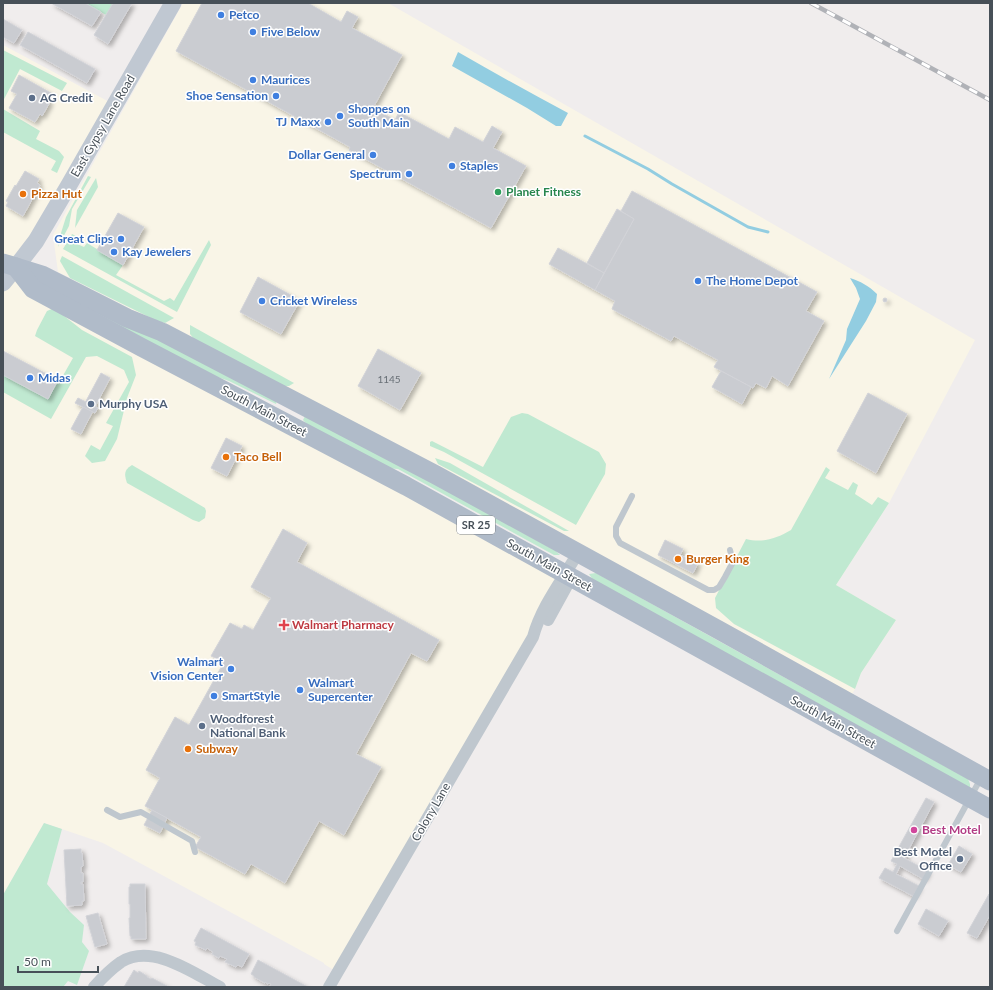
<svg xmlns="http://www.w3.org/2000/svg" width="993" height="990" viewBox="0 0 993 990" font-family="Lato,sans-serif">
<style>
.commercial{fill:#f9f5e7}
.green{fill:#c0e9d1}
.water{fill:#92cde1}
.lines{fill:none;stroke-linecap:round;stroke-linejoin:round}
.stream{stroke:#92cde1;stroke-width:3}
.building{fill:#caccd1;stroke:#d2d3d8;filter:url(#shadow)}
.service{stroke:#bfc7ce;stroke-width:6}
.minor{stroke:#bfc7ce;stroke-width:12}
.secondary{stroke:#c0c8d2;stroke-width:17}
.primary{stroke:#b0bbc9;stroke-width:19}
.rail-casing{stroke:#b0b2b7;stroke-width:4.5}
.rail{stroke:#fff;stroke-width:3;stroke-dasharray:9;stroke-linecap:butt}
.shop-dot{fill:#3f7fe0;stroke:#fff;stroke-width:1.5}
.service-dot{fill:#5c6f8a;stroke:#fff;stroke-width:1.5}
.leisure-dot{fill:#2e9e5b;stroke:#fff;stroke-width:1.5}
.food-dot{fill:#e8710a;stroke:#fff;stroke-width:1.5}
.health-dot{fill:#e0444e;stroke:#fff;stroke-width:1.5}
.hotel-dot{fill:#d1479c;stroke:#fff;stroke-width:1.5}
.labels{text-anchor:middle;stroke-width:3;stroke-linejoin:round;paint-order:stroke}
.number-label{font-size:10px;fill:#686f76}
.shield{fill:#fff;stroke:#7e848a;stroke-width:1}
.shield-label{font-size:11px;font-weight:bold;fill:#475058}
.shop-label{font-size:12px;font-weight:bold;fill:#366cbe;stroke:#fff;text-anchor:start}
.service-label{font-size:12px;font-weight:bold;fill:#4e5e75;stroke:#fff;text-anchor:start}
.street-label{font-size:12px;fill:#475058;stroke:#fff}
.leisure-label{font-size:12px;font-weight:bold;fill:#27864d;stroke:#fff;text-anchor:start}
.food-label{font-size:12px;font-weight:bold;fill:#c56008;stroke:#fff;text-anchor:start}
.health-label{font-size:12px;font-weight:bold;fill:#be3a42;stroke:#fff;text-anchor:start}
.hotel-label{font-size:12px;font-weight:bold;fill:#b23c85;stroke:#fff;text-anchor:start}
</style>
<defs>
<filter id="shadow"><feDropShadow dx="3" dy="3" stdDeviation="2" flood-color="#0004"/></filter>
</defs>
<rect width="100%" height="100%" fill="#f0eded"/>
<g class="commercial">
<path d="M183,3h205l587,337 -86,163 -53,82 60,35 -35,53 -6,16 -4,7 -454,-252 -339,-172 -5,-37z"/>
<path d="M3,45l112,60 -99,162 550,307 -229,398 -13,-8v-1l-221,-120 -59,-20 -41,72z"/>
</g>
<g class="green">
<path d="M85,3h28l-7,12z"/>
<path d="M3,50l64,33 -5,8 -42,-22 -17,32z"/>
<path d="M3,109l37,22 -4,8 23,12 5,6 -7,16 -6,-3 5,-9 -53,-29z"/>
<path d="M88,176l3,1 -19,32 -3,17 -11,21 3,-14 5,-16z"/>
<path d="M96,178l2,9 -23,41 2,-18z"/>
<path d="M72,234l6,3 -3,6 9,4 3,-4 36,22 -7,10 48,26 6,-3 4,3 35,-61 2,5 -34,67 -114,-63z"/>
<path d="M62,256l112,62 -9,5 -8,-2 -87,-43 -10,-17z"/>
<path d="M42,282l116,57 119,61 -1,4 -47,-23 -29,-10z"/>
<path d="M54,308l28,22 50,27 4,18 -9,23 -10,41 -12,22 -13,2 -7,-7 6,-11 9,5 13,-24 -7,-3 23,-41 -5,-12 -27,-14 -11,1 -35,62 -48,-27v-17l55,5 3,-1 12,-21 -38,-22 2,-6 10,-19z"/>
<path d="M190,325l104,58 -5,3h-10l-81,-42 -8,-10z"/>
<path d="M522,413l6,1 71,38 7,12 -1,10 -29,51 -132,-73 -14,-6v-4l2,-1 51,26 28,-50z"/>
<path d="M305,416l88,45 163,90 4,4h-6l-156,-86 -13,-1 -73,-38 -9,-10z"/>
<path d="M435,458l15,5 119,68h-5l-126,-67z"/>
<path d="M132,465l73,43 1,3 -1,7 -6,4 -6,-2 -66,-37c-3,-9 -3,-13 5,-18z"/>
<path d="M826,467l4,3 -5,8 23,12 5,-8 5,3 -3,9 17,11 6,-8 11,6 -53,82 60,35 -35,53 -6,16 -121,-65 -18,-16 -1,-10 31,-59c16,4 30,0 45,-9z"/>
<path d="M596,573l372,206 2,5v5l-377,-209 -4,-6z"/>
<path d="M44,823l18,6 -15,55 23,28 14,13 -2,17 7,9 -12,34 -9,-4 -5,6h-60v-92z"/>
</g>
<g class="water">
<path d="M458,52c36,21 73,41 110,61l-7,13h-5l-29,-18 -75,-42z"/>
<path d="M850,278c10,3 19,8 27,16l-1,8 -10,19 -37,58 17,-39 1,-11 13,-30 -4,-11z"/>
</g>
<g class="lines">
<path class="stream" d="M585,136l63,33 24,15 76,43 20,5"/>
</g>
<g class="building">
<path d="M51,3h34l16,9 -9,14z"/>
<path d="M113,3h19l-24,41 -14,-9z"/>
<path d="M202,3h106l33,19 6,-11 11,6 -6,11 50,27 -29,53 22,12 4,-8 50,27 6,-12 28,15 9,-16 10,6 -9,16 33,18 -35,62 -142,-78 1,-3 -174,-96z"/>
<path d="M3,19l19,11 -8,13 -11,-6z"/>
<path d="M28,32l67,37 -8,14 -67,-38z"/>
<path d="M19,75l32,18 -4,8 3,1 -8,14 -2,-2 -5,8 -26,-14 8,-14 -6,-3z"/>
<path d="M25,171l14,8 -2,4 3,2 -17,31 -17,-10 2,-4 -2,-1 9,-16 1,1z"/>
<path d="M632,191l185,101 -11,19 18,10 -36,65 -16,-10 -6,12 -10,-5 -3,5 -39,-21 4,-7 -44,-24 -3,5 -59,-32 3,-8 -20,-11 39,-71 -13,-8z"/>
<path d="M617,209l17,10 -30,54 -17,-10z"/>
<path d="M118,213l26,14 -21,38 -26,-15z"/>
<path d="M558,248l46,25 -9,17 -46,-26z"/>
<path d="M258,277l42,23 -19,34 -41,-22z"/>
<circle cx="885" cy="300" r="2"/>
<path d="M378,349l43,24 -21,37 -42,-24z"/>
<path d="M3,351l55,29 -10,19 -45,-24z"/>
<path d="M721,371l30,16 -9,17 -30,-17z"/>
<path d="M101,373l9,5 -29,56 -10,-5z"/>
<path d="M868,393l39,21 -31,59 -39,-22z"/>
<path d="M78,398l20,10 -3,5 -20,-10z"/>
<path d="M226,438l16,8 -15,30 -16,-8z"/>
<path d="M283,529l24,14 -10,19 142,78 -12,21 -16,-8 -55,101 25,13 -37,68 -25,-14 -34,62 -34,-19 -6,10 -50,-27 6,-10 -56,-31 15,-28 -14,-8 29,-53 14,8 35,-63 -13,-6 19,-33 12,6 2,-4 9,5 18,-32 -20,-11z"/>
<path d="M665,540l18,9 -3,6 18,8 -5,10 -35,-18z"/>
<path d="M926,798l8,4 -30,56 24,13 -5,8 -23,-13 -4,8 23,12 -6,10 -34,-18 6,-10 8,4 4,-8 -6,-3z"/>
<path d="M152,810l15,8 -7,15 -16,-8z"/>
<path d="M959,846l13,8 -11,18 -13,-7z"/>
<path d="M81,849v4h1l1,13 -2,1v6h2v9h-2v2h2l1,17h-2v4l-15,1 -3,-56z"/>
<path d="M130,884h15l1,55h-15v-3h-1l-1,-18h1v-14h-1v-17h1z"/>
<path d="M989,894l1,1v20l-13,23 -10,-5z"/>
<path d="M926,909l22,12 -9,15 -21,-12z"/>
<path d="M98,913l9,31 -12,3 -9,-31z"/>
<path d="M201,928l48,26 -7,13 -4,-2 -2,2 -11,-5 2,-3 -7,-3 -1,2 -7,-4 1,-2 -6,-4 -1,2 -11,-5 1,-3 -2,-1z"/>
<path d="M258,960l48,26v1h-34l-2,-1 1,-2 -2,-1 -1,1 -3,-2v1l-11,-6v-1l-3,-2z"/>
<path d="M134,970l4,3 1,-2 8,5v1l4,2 1,-1 17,9h-45z"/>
</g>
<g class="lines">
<g class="service">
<path d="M632,496l-16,31v9l4,7 88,47h6l5,-3 6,-10 8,-15 -3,-12"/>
<path d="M107,810l13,7 21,-5 51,29 3,11"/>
<path d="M897,931l84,-153"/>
</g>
<g class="minor">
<path d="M548,620l22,-40"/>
<path d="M94,987c8,-9 17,-18 27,-25 31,-19 71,10 99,25"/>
<path d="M329,987l204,-350c8,-30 29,-57 45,-84"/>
</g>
<path class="secondary" d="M3,283l13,-16 20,-26 33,-56 104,-182"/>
<g class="primary">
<path d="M3,263l39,12 85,43 35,14 274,143 281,154 273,152"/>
<path d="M16,267l17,22 108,58 265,139 584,323"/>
</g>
<g class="rail-casing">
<path id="rail" d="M811,3l179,97"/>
</g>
<use href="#rail" class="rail"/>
</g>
<g class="shop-dot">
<circle cx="221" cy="15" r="4"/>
<circle cx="253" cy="32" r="4"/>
<circle cx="253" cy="80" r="4"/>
<circle cx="276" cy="96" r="4"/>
<circle cx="340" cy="116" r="4"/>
<circle cx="328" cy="122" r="4"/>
<circle cx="373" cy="155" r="4"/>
<circle cx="452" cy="166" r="4"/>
<circle cx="409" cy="174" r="4"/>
<circle cx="121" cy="239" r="4"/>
<circle cx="114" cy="252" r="4"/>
<circle cx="698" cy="281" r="4"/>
<circle cx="262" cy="301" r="4"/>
<circle cx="30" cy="378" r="4"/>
<circle cx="231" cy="669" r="4"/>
<circle cx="300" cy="690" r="4"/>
<circle cx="214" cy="696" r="4"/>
</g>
<g class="service-dot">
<circle cx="32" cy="98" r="4"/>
<circle cx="91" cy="404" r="4"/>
<circle cx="202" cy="726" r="4"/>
<circle cx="960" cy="859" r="4"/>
</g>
<circle class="leisure-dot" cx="498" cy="192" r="4"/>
<g class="food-dot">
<circle cx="23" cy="194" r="4"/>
<circle cx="226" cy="457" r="4"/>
<circle cx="678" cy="559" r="4"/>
<circle cx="188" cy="749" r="4"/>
</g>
<path class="health-dot" d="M282 619h4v4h4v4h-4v4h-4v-4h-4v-4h4z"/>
<circle class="hotel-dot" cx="914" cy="830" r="4"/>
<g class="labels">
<g class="number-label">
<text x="389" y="383">1145</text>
</g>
<rect class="shield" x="457" y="516" width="38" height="18" rx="3"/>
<g class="shield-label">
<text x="476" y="529">SR 25</text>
</g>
<g class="shop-label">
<text x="229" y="19">Petco</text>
<text x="261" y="36">Five Below</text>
<text x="261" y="84">Maurices</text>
<text x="268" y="100" text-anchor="end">Shoe Sensation</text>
<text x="348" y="113">Shoppes on<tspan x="348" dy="14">South Main</tspan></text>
<text x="320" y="126" text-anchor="end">TJ Maxx</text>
<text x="365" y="159" text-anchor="end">Dollar General</text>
<text x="460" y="170">Staples</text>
<text x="401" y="178" text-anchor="end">Spectrum</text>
<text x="113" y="243" text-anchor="end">Great Clips</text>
<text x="122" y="256">Kay Jewelers</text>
<text x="706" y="285">The Home Depot</text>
<text x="270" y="305">Cricket Wireless</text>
<text x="38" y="382">Midas</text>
<text x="223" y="666" text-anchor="end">Walmart<tspan x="223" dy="14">Vision Center</tspan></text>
<text x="308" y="687">Walmart<tspan x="308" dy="14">Supercenter</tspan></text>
<text x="222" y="700">SmartStyle</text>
</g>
<g class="service-label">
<text x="40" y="102">AG Credit</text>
<text x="99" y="408">Murphy USA</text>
<text x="210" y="723">Woodforest<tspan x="210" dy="14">National Bank</tspan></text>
<text x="952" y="856" text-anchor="end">Best Motel<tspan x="952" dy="14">Office</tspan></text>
</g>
<g class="street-label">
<text transform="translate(103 126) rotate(-60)" y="4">East Gypsy Lane Road</text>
<text transform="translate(264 411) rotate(28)" y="4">South Main Street</text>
<text transform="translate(549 565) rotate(29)" y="4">South Main Street</text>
<text transform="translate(833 722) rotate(29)" y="4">South Main Street</text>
<text transform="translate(431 812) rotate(-60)" y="4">Colony Lane</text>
</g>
<g class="leisure-label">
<text x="506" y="196">Planet Fitness</text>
</g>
<g class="food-label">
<text x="31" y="198">Pizza Hut</text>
<text x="234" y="461">Taco Bell</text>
<text x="686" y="563">Burger King</text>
<text x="196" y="753">Subway</text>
</g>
<g class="health-label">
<text x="292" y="629">Walmart Pharmacy</text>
</g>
<g class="hotel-label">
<text x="922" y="834">Best Motel</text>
</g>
</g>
<rect width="993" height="990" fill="none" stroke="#475058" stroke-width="8"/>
<path d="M18 966v6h80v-6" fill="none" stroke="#475058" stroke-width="2"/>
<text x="24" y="966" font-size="12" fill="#475058" stroke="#ffffff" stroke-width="3" paint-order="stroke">50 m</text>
</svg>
